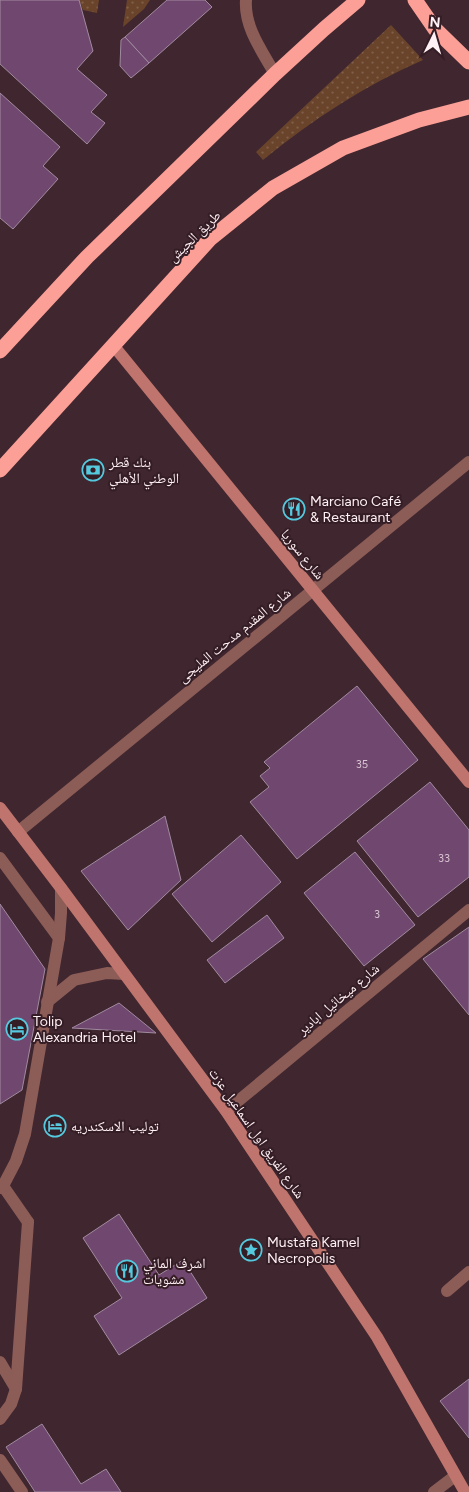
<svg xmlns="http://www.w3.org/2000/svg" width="469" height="1492" viewBox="0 0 469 1492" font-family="Figtree,'Noto Naskh Arabic',sans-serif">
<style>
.grass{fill:url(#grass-dots)}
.building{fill:#70476f;stroke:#a18ba0}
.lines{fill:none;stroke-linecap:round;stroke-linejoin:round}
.lane{stroke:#8c5c57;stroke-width:12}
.street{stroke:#8c5c57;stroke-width:12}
.secondary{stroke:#bf746d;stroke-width:12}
.highway{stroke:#fc9f96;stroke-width:15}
.labels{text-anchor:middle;stroke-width:4;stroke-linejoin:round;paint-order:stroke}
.number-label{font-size:11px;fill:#dbc6d4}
.street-label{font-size:14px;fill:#fff1f5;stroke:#351d25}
.poi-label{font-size:14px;fill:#fff1f5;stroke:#351d25;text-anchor:start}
</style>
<defs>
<pattern id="grass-dots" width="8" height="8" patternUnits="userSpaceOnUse" patternTransform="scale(1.25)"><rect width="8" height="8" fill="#6a442a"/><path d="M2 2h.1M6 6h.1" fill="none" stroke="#805f4a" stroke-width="1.8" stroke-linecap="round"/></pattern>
</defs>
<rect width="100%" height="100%" fill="#3f262f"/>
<g class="grass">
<path d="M79,0h20l-2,13 -14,-3z"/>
<path d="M127,0h23l-6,9 -21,18z"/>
<path d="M391,25l32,35c-59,26 -110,59 -160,100l-7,-8z"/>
</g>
<g class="building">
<path d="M0,0h79l14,51 -16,18 30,26 -16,17 14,11 -18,21 -87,-80z"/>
<path d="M167,0h38l7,7 -63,56 -24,-26z"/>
<path d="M125,37l24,26 -18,15 -11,-12 1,-26z"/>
<path d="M0,93l60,54 -17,19 15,13 -45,50 -13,-11z"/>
<path d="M357,686l61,74 -121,99 -47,-57 19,-15 -9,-11 10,-8 -6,-6z"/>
<path d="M430,782l39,48v47l-51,40 -61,-76z"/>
<path d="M165,816l16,64 -53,50 -47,-59z"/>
<path d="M241,835l40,47 -69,60 -40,-48z"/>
<path d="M355,852l60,73 -51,41 -60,-73z"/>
<path d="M0,904l45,65 -23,121 -22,14z"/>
<path d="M267,915l17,23 -59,45 -18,-23z"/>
<path d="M469,927v88l-46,-56z"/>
<path d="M119,1003l37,30 -84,-5z"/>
<path d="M119,1214l40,61 24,-15 24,38 -88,57 -25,-39 28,-18 -39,-60z"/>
<path d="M469,1379v59l-29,-37z"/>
<path d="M42,1424l39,60 25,-15 15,23h-86l-29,-45z"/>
</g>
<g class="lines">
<g class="lane">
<path d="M246,0c-2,27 16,51 29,74"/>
<path d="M0,858l59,80"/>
<path d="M47,1002l27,-22 33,-7 17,1"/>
<path d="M3,1186l25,36"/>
<path d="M0,1188l3,-2 13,-25 9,-27 34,-196 2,-25v-25"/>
<path d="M0,1362l16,27"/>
<path d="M0,1460l22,32"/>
</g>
<g class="street">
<path d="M18,832l451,-370"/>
<path d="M226,1111l243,-201"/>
<path d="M447,1291l22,-19"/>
<path d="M0,1419l11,-15 5,-15 12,-167"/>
<path d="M434,1492l21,-16"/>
</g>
<g class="secondary">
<path d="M113,345l356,437"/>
<path d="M0,808l61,80 165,223 151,226 88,155"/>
</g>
<g class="highway">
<path d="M415,0l20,29 34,33"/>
<path d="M0,351l87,-94 188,-183 49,-45 34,-29"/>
<path d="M0,470l210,-231 63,-51 70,-40 76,-28 50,-13"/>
</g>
</g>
<defs>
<g id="bank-ring" transform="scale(1.125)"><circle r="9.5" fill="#351d25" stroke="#55cadf" stroke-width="1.5"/><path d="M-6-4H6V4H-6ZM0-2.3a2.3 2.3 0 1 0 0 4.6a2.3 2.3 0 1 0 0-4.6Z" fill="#55cadf"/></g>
<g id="restaurant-ring" transform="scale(1.125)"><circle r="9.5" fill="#351d25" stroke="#55cadf" stroke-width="1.5"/><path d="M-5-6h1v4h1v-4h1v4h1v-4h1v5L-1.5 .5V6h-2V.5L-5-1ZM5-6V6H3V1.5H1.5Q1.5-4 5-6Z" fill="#55cadf"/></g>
<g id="hotel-ring" transform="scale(1.125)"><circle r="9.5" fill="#351d25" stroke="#55cadf" stroke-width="1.5"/><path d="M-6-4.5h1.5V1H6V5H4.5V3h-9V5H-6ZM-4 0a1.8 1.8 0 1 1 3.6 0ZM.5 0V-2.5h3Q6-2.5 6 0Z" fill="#55cadf"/></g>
<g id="sight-ring" transform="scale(1.125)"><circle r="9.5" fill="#351d25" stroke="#55cadf" stroke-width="1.5"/><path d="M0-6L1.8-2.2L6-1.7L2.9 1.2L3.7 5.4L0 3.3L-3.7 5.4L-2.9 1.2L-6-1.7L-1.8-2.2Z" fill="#55cadf"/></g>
</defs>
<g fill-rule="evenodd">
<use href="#bank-ring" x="93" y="470"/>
<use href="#restaurant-ring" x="294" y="509"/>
<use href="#hotel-ring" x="17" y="1029"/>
<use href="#hotel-ring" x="55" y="1126"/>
<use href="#sight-ring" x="251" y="1250"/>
<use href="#restaurant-ring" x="127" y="1271"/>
</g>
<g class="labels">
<g class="number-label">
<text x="362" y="768">35</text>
<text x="444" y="862">33</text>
<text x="377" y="918">3</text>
</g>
<g class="street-label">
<text transform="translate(194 236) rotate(-44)" y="5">طريق الجيش</text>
<text transform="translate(303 554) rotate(51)" y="5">شارع سوريا</text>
<text transform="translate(234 635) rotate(-39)" y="5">شارع المقدم مدحت المليجى</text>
<text transform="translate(338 999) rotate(-40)" y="5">شارع ميخائيل ابادير</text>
<text transform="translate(257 1133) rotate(55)" y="5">شارع الفريق اول اسماعيل عزت</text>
</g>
<g class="poi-label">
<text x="109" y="467">بنك قطر<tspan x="109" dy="16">الوطني الأهلي</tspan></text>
<text x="310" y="506">Marciano Café<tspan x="310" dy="16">&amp; Restaurant</tspan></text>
<text x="33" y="1026">Tolip<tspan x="33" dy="16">Alexandria Hotel</tspan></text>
<text x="71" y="1131">توليب الاسكندريه</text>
<text x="267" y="1247">Mustafa Kamel<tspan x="267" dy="16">Necropolis</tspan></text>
<text x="143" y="1268">اشرف الماني<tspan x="143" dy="16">مشويات</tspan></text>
</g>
</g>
<g transform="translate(434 35) rotate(5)" stroke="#351d25" stroke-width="4" paint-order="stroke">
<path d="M0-4L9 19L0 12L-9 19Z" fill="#fff1f5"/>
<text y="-8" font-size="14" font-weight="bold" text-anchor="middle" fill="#fff1f5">N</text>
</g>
</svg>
